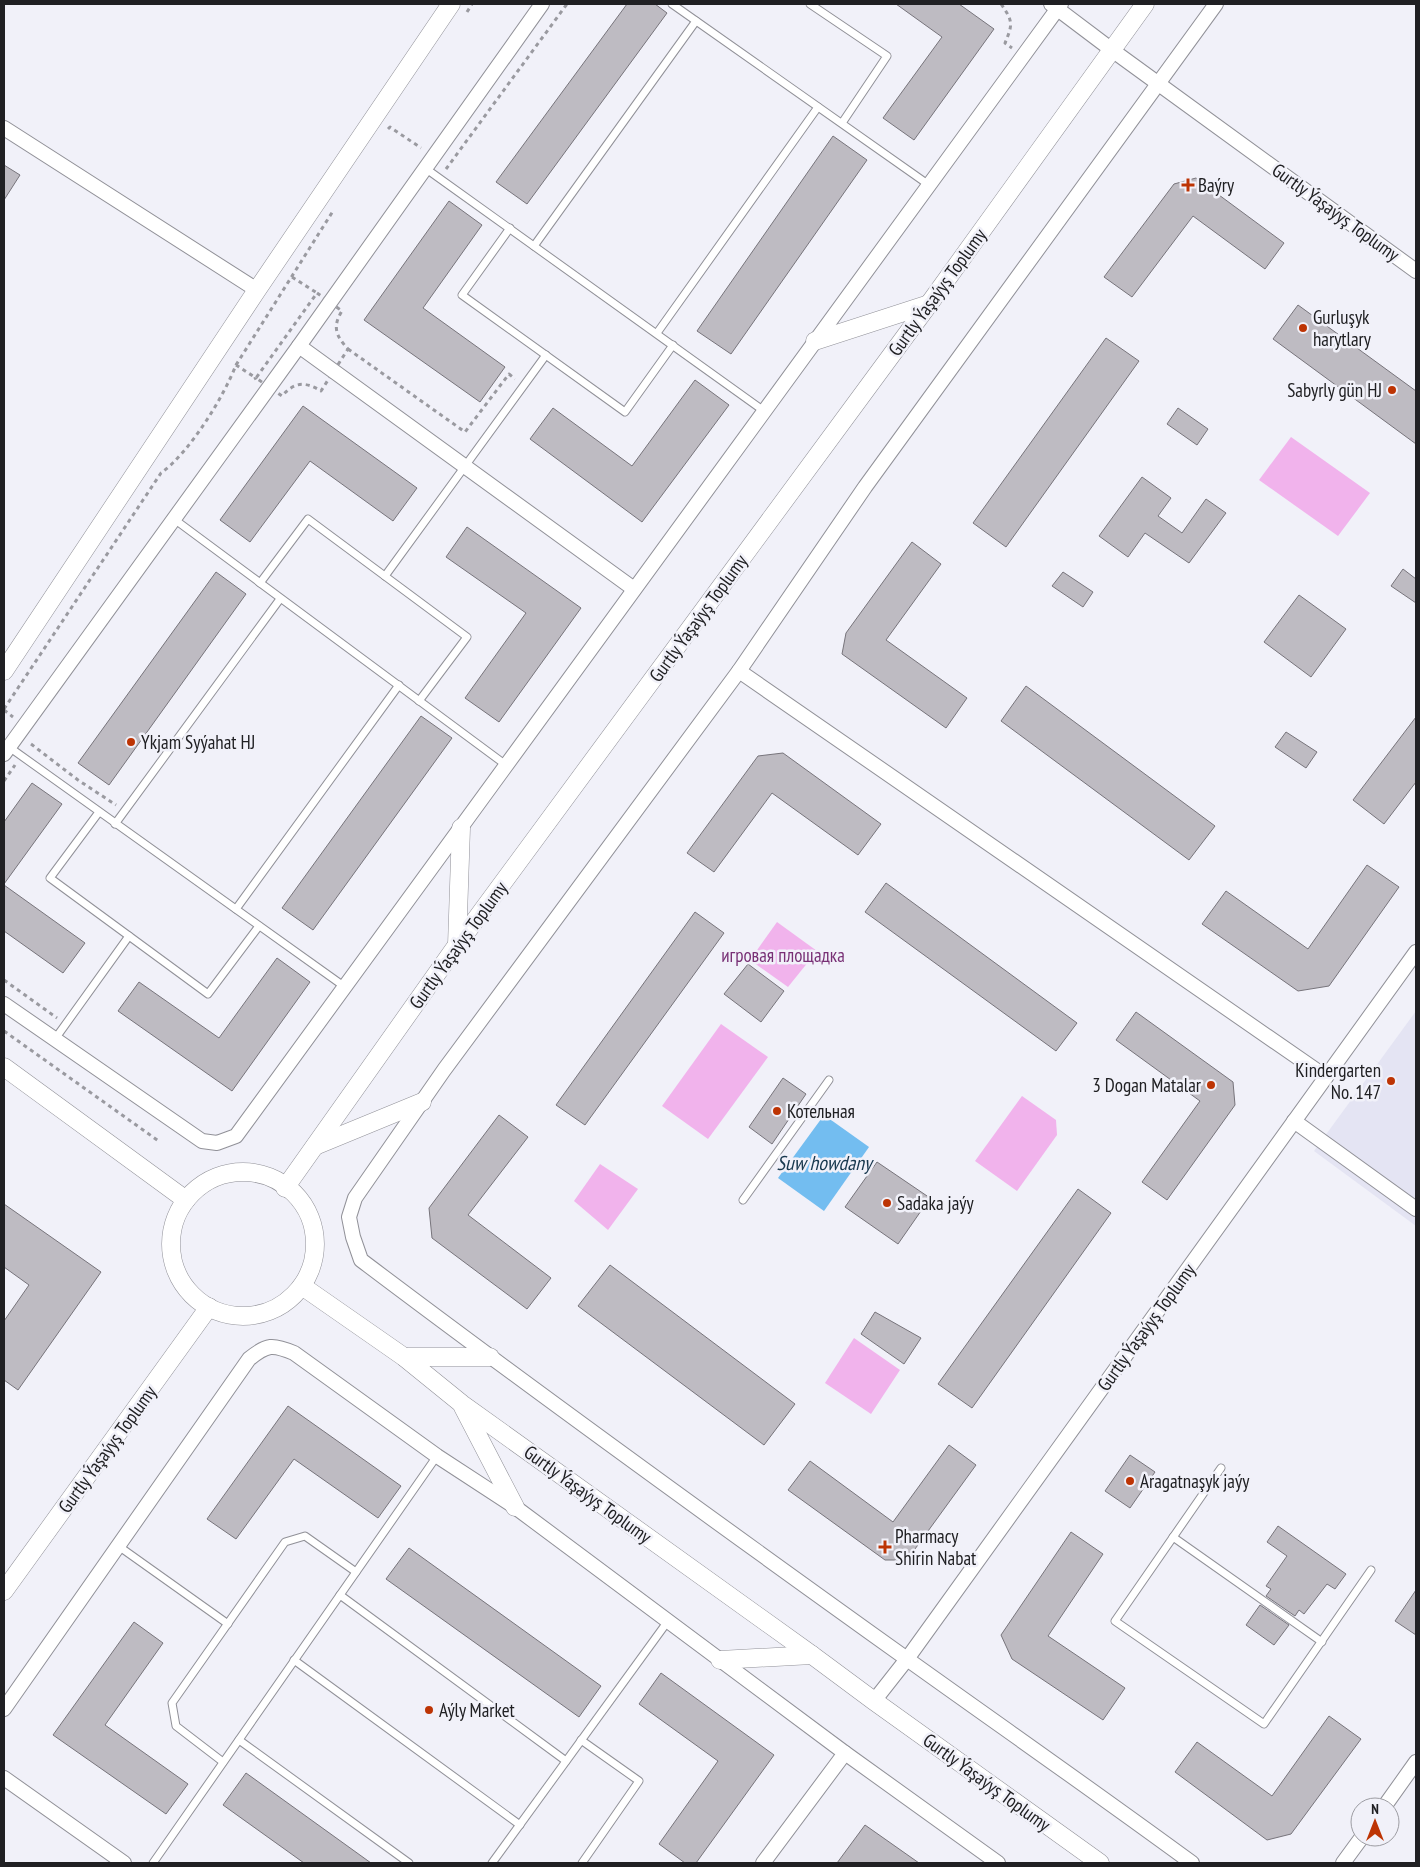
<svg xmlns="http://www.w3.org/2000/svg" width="1420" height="1867" viewBox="0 0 1420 1867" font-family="'PT Sans Narrow',sans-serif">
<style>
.built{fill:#e4e4f3}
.green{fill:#f1b3ec}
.water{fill:#73bdf0}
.building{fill:#bebbc2;stroke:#77747b}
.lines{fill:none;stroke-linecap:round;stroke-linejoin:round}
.service-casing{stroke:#919198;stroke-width:9}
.minor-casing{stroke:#919198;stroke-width:16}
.tertiary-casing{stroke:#919198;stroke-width:19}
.path{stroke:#9a9aa0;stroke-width:3;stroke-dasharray:4 4;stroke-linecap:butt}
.service{stroke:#fff;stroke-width:7}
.minor{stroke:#fff;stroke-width:14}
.tertiary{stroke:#fff;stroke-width:18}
.poi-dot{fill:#bd3404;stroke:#f1f1f9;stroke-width:2}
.labels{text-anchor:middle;stroke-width:5;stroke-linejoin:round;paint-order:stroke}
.poi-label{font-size:19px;fill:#202023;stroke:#f1f1f9;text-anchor:start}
.street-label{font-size:19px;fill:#202023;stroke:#f1f1f9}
.park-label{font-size:19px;fill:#783075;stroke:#f1f1f9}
.water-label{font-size:20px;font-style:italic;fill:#18384e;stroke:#f1f1f9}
</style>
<rect width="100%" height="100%" fill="#f1f1f9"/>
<path class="built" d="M1416,1011v215l-102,-75z"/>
<g class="green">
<path d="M1291,437l79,56 -32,43 -79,-56z"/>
<path d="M777,922l40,29 -29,36 -38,-27z"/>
<path d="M721,1024l47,33 -60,82 -46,-33z"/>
<path d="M1022,1096l34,24 1,15 -40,56 -42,-30z"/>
<path d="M600,1164l38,25 -30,41 -34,-29z"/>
<path d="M854,1338l46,32 -29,44 -46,-31z"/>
</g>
<path class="water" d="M824,1115l45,32 -45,64 -46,-33z"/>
<g class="building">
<path d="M627,4h28l12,9 -140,191 -31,-22z"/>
<path d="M896,4h63l35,25 -80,111 -31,-22 59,-81z"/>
<path d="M833,136l34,24 -136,194 -34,-23z"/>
<path d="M4,165l16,10 -16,25z"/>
<path d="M1196,178l88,65 -19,26 -72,-53 -61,81 -28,-20 70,-93z"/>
<path d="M449,201l33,24 -59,83 82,59 -25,35 -116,-82z"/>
<path d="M1298,305l118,86v53l-143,-105z"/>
<path d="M1106,338l33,23 -133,186 -33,-24z"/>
<path d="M695,380l34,25 -87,117 -112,-83 23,-31 79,58z"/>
<path d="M303,406l114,82 -24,33 -83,-60 -60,81 -30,-22z"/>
<path d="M1178,408l30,21 -11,16 -30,-21z"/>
<path d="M1142,477l29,21 -13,18 24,17 24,-34 20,14 -37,50 -44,-30 -17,24 -29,-21z"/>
<path d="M467,527l114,81 -82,114 -34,-24 61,-85 -80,-56z"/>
<path d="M912,542l29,22 -55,76 81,58 -21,30 -104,-74 4,-21z"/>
<path d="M1403,569l13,10v24l-25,-17z"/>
<path d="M216,572l30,22 -137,191 -31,-22z"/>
<path d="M1063,572l30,20 -10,15 -31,-21z"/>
<path d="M1299,595l47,34 -35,48 -47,-35z"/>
<path d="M1026,686l189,140 -26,34 -188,-139z"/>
<path d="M421,716l31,22 -139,192 -31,-22z"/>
<path d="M1416,717v65l-32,42 -31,-24z"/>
<path d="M1286,732l31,20 -11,16 -31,-21z"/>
<path d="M783,753l98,71 -23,31 -86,-62 -58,79 -27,-19 71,-97z"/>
<path d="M32,783l30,21 -58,80v-62z"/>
<path d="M1367,865l32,22 -70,99 -31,5 -96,-67 24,-33 82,58z"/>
<path d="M886,883l191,140 -21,28 -191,-139z"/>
<path d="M4,885l81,58 -22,30 -59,-42z"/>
<path d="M695,912l29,21 -139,192 -29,-20z"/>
<path d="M277,958l33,24 -78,109 -114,-80 21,-29 80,56z"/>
<path d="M748,964l36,27 -23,31 -37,-28z"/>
<path d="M1136,1012l97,70 2,23 -68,95 -25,-18 58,-81 -84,-61z"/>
<path d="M783,1078l23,16 -34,50 -23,-17z"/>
<path d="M499,1115l29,22 -60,78 83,63 -24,31 -95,-71 -3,-30z"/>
<path d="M877,1162l53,36 -32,46 -53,-37z"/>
<path d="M1078,1189l33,24 -139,195 -34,-24z"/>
<path d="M4,1204l97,68 -83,118 -14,-10v-59l25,-36 -25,-18z"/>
<path d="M610,1265l185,139 -31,41 -186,-139z"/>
<path d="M875,1312l46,26 -17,26 -43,-30z"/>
<path d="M288,1406l113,80 -23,32 -84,-59 -58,80 -29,-20z"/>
<path d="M949,1445l27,20 -69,95h-22l-97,-70 22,-29 83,61z"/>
<path d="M1130,1455l25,17 -25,36 -25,-17z"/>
<path d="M1278,1526l68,48 -11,15 -8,-5 -23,30 -5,-4 -4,6 -29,-20 5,-7 -5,-3 21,-30 -20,-14z"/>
<path d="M1071,1532l32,22 -55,82 77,52 -22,32 -91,-61 -11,-24z"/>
<path d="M409,1548l192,138 -22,31 -193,-138z"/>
<path d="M1416,1590v45l-21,-14z"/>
<path d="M1260,1605l29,20 -15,20 -28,-20z"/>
<path d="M134,1622l29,21 -58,82 83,59 -22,30 -113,-79z"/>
<path d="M661,1673l113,82 -78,108h-11l-26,-19 59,-83 -79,-57z"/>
<path d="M1329,1716l32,23 -70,95 -24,6 -92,-68 22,-30 75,54z"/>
<path d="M246,1773l125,90h-67l-81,-58z"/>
<path d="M865,1825l54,38h-82z"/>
</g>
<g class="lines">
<g class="service-casing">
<g id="service">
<path d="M672,4l257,181"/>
<path d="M810,4l77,52 -45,67"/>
<path d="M425,168l339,243"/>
<path d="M510,228l-48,67 163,117 48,-67"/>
<path d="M534,246l162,-225"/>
<path d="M657,333l161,-226"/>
<path d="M174,519l332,246"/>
<path d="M385,576l161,-221"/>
<path d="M260,583l48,-64 159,118 -48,64"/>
<path d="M9,747l336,240"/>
<path d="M99,812l-49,66 158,116 51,-68"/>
<path d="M115,824l165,-225"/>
<path d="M236,909l163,-224"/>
<path d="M55,1039l74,-103"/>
<path d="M743,1200l86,-120"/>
<path d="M1221,1468l-106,153 149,103 107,-154"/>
<path d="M1173,1537l149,105"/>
<path d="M117,1545l111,79"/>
<path d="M340,1595l226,166"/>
<path d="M294,1660l226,165"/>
<path d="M239,1740l170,123"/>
<path d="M581,1740l58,41 -57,82"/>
<path d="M223,1762l-47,-36 -4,-23 113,-161 20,-6 51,36"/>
<path d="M153,1863l284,-407"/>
<path d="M492,1863l176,-242"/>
</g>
</g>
<g class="minor-casing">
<g id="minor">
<path d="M1051,4l61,46 304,221"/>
<path d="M4,128l253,162"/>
<path d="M299,346l335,243"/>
<path d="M739,671l587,406"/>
<path d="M4,754l295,-408 243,-342"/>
<path d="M4,1004l198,137 15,2 19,-7 825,-1132"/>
<path d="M1294,1121l122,88"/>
<path d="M874,1701l33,-42 509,-707"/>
<path d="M4,1709l245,-350c18,-15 24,-15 45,-6l143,103 78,51 330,246 153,110"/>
<path d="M4,1778l120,85"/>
<path d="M1384,1807l32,-45"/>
<path d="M763,1863l82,-110"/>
<path d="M1192,1863c-94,-69 -190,-136 -285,-204 -183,-131 -366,-263 -546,-399l-8,-23 -4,-20 6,-19 89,-128 295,-399 126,-184 351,-483"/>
<path d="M1343,1863l19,-26"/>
</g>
</g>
<g class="tertiary-casing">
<g id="tertiary">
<path d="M815,341l114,-37"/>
<path d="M4,671l253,-381 194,-286"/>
<path d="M457,945l4,-117"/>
<path d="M4,1067l182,133"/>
<path d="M315,1146l107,-44"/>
<circle cx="243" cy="1244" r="72"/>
<path d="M285,1188l172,-243 472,-641 216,-300"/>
<path d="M302,1286l102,71 58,47 350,251 62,46 226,162"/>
<path d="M404,1357h86"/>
<path d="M463,1407l52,100"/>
<path d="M4,1591l205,-284"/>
<path d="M720,1660l92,-5"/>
</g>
</g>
<g class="path">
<path d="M1001,4c12,17 12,20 4,39l7,5"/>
<path d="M467,12l5,-8"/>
<path d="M388,129l2,-2 31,21"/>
<path d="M446,169l121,-165"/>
<path d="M292,277l25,16 1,-1"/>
<path d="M317,293l25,18c-10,16 -6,25 6,38l-27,42c-16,-10 -27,-9 -39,5l-26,-18z"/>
<path d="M348,349l117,83 44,-58 6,5"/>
<path d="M236,365l97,-154"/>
<path d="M4,709l157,-236c29,-21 62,-75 75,-108l20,13 -2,1"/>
<path d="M4,710l9,7"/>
<path d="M31,744l47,36 38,25"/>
<path d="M4,781l11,-16"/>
<path d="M4,980l53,38"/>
<path d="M4,1031l156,111"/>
</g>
<use href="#service" class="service"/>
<use href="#minor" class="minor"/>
<use href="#tertiary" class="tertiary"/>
</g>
<g class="poi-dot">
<path d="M1185.5 177.5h5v5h5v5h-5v5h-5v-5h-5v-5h5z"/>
<circle cx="1303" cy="328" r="5"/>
<circle cx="1392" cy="390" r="5"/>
<circle cx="131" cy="742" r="5"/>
<circle cx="1391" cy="1081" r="5"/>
<circle cx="1211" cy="1085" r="5"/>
<circle cx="777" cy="1111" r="5"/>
<circle cx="887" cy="1203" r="5"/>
<circle cx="1130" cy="1481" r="5"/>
<path d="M882.5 1539.5h5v5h5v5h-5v5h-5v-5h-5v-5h5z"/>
<circle cx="429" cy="1710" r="5"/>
</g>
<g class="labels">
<g class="poi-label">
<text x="1198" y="192">Baýry</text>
<text x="1313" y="324">Gurluşyk<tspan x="1313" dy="22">harytlary</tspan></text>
<text x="1382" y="397" text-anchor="end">Sabyrly gün HJ</text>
<text x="141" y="749">Ykjam Syýahat HJ</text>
<text x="1381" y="1077" text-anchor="end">Kindergarten<tspan x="1381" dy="22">No. 147</tspan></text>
<text x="1201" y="1092" text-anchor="end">3 Dogan Matalar</text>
<text x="787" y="1118">Котельная</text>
<text x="897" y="1210">Sadaka jaýy</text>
<text x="1140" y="1488">Aragatnaşyk jaýy</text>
<text x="895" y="1543">Pharmacy<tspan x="895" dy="22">Shirin Nabat</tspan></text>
<text x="439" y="1717">Aýly Market</text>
</g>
<g class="street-label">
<text transform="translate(1336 212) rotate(36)" y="7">Gurtly Ýaşaýyş Toplumy</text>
<text transform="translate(937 292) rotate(-54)" y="7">Gurtly Ýaşaýyş Toplumy</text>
<text transform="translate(698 618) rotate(-54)" y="7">Gurtly Ýaşaýyş Toplumy</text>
<text transform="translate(458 945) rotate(-54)" y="7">Gurtly Ýaşaýyş Toplumy</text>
<text transform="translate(1146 1327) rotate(-54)" y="7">Gurtly Ýaşaýyş Toplumy</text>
<text transform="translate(107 1449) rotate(-54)" y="7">Gurtly Ýaşaýyş Toplumy</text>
<text transform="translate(588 1494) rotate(36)" y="7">Gurtly Ýaşaýyş Toplumy</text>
<text transform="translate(987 1782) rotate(36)" y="7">Gurtly Ýaşaýyş Toplumy</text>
</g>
<g class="park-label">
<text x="783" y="962">игровая площадка</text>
</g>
<g class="water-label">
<text x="824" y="1170">Suw howdany</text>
</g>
</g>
<rect width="1420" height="1867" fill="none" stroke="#202023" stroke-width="10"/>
<g transform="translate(1375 1822)"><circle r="24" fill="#f1f1f9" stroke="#9d9da3"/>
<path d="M0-4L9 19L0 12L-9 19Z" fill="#bd3404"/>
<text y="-8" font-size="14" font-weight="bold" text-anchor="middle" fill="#202023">N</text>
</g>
</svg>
